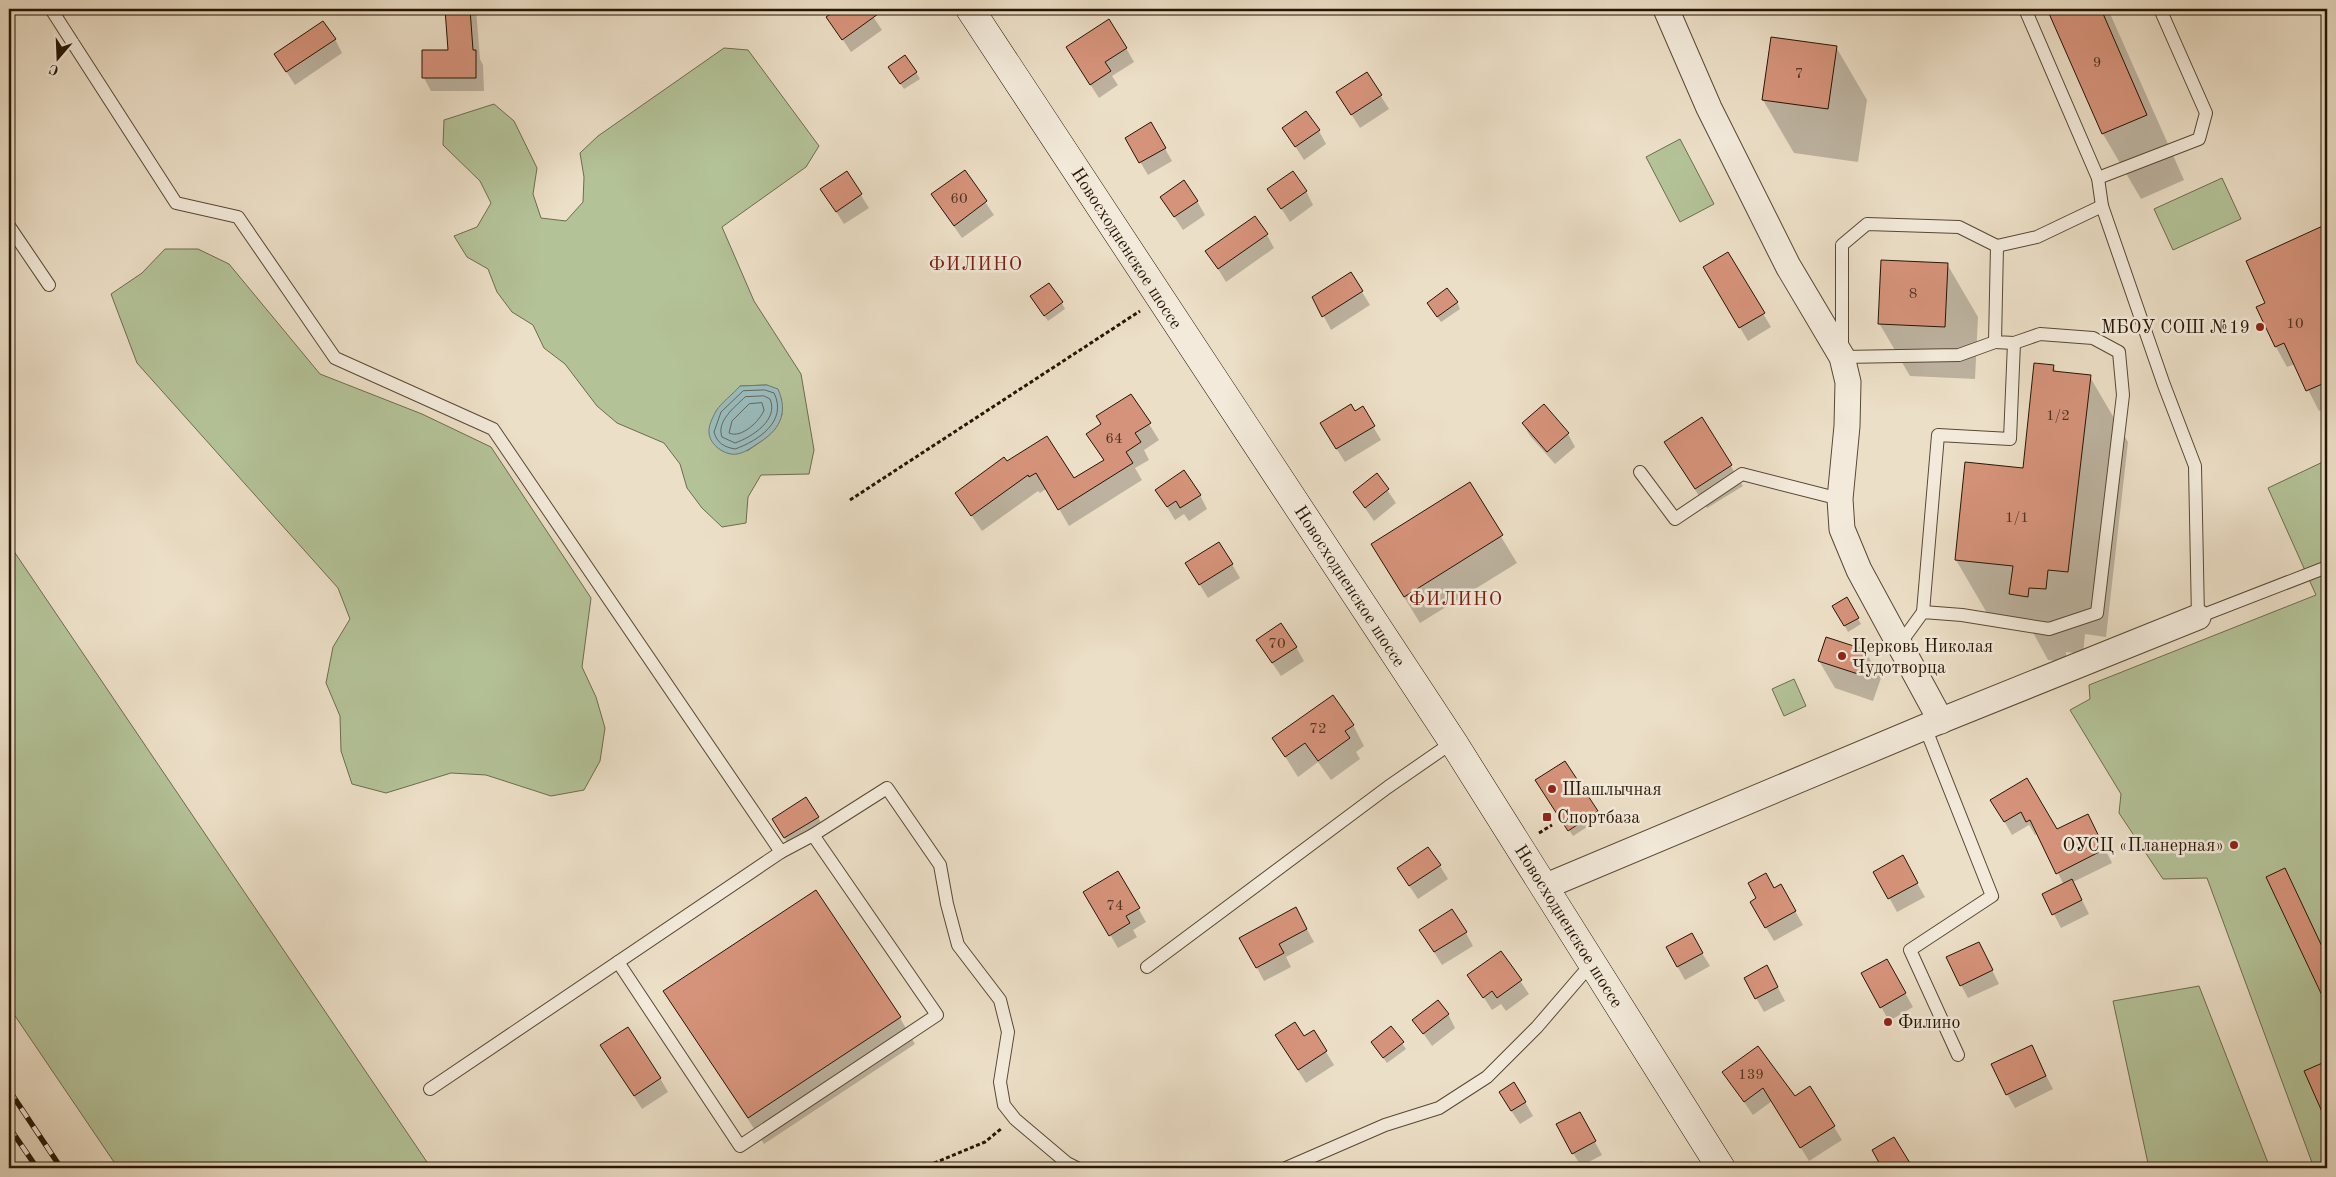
<svg xmlns="http://www.w3.org/2000/svg" width="2336" height="1177" viewBox="0 0 2336 1177" font-family="'Old Standard TT',serif">
<style>
.green{fill:#b4c298;stroke:#6d6c4e;fill-rule:evenodd}
.water{fill:#9abbbc;stroke:#6c7972}
.shadow{fill:#0003}
.lines{fill:none;stroke-linecap:round;stroke-linejoin:round}
.shore{stroke:#606860;stroke-width:1}
.building{fill:#d6937b;stroke:#261503}
.lane-casing{stroke:#584834;stroke-width:14}
.street-casing{stroke:#584834;stroke-width:27}
.secondary-casing{stroke:#261503;stroke-width:29}
.path{stroke:#261503;stroke-width:3;stroke-dasharray:4 2.5;stroke-linecap:butt}
.lane{stroke:#f3eadb;stroke-width:12}
.street{stroke:#f3eadb;stroke-width:25}
.secondary{stroke:#f3eadb;stroke-width:28}
.rail-casing{stroke:#261503;stroke-width:5.5}
.rail{stroke:#f3eadb;stroke-width:4;stroke-dasharray:11;stroke-linecap:butt}
.poi-dot{fill:#8f2418;stroke:#f3eadb;stroke-width:2}
.labels{text-anchor:middle;stroke-width:5;stroke-linejoin:round;paint-order:stroke}
.number-label{font-size:15px;fill:#523421}
.street-label{font-size:18px;fill:#261503;stroke:#f3eadb}
.poi-label{font-size:18px;fill:#261503;stroke:#f3eadb;text-anchor:start}
.neighbourhood-label{font-size:19px;letter-spacing:1px;fill:#7a1f14;stroke:#f3eadb}
</style>
<rect width="100%" height="100%" fill="#ecdfc7"/>
<filter id="stains"><feTurbulence type="fractalNoise" baseFrequency=".004" numOctaves="4"/><feColorMatrix values="0 0 0 0 .2 0 0 0 0 .09 0 0 0 0 .02 0 0 0 .5 -.17"/></filter>
<radialGradient id="worn" r=".72"><stop offset=".6" stop-color="#630" stop-opacity="0"/><stop offset="1" stop-color="#630" stop-opacity=".3"/></radialGradient>
<g class="green">
<path d="M724,48l24,2 71,96 -13,21 -84,60 32,74 47,73 13,76 -5,24 -48,1 -13,22 -2,26 -24,4 -20,-19 -15,-20 -7,-24 -16,-21 -47,-20 -20,-17 -32,-42 -21,-16 -11,-23 -21,-13 -15,-20 -9,-23 -21,-12 -13,-21 23,-9 14,-24 -11,-22 -37,-36 1,-25 50,-16 20,17 23,47 -4,26 8,24 25,3 17,-19 1,-25 -4,-24 18,-17zM767,385l15,29c-7,19 -19,26 -35,37l-7,-65z"/>
<path d="M1680,139l34,65 -34,18 -34,-65z"/>
<path d="M2222,178l19,41 -68,31 -19,-41z"/>
<path d="M165,249h33l31,15 91,110 102,40 69,33 100,151 -9,69 14,30 9,31 -5,33 -16,29 -33,6 -65,-21 -35,-2 -65,20 -34,-9 -11,-33 -1,-35 -14,-33 7,-36 17,-28 -12,-31 -201,-225 -26,-69 31,-21z"/>
<path d="M2327,460v708h-13l-107,-290 -44,1 -44,-66 2,-19 -51,-84 20,-11 -1,-14 227,-90 -48,-107z"/>
<path d="M9,544l422,624h-313l-109,-161z"/>
<path d="M1794,679l12,27 -22,10 -12,-27z"/>
<path d="M2199,986l71,182h-121l-36,-167z"/>
</g>
<path class="water" d="M767,385l11,4c11,25 1,42 -21,55 -6,4 -13,9 -20,10 -12,2 -27,-9 -28,-21 -1,-7 4,-16 7,-22 6,-9 17,-17 24,-25z"/>
<g class="shadow">
<path d="M446,9h30l4,50 3,6 1,26h-53l-7,-13 25,-27z"/>
<path d="M840,9h28l14,21 -31,22 -23,-35z"/>
<path d="M2048,9h60l76,171 -43,19 -38,-65z"/>
<path d="M335,39l7,14 -47,32 -20,-31z"/>
<path d="M1836,47l31,53 -9,62 -64,-9 -31,-53z"/>
<path d="M1126,48l8,14 -22,14 6,9 -19,13 -24,-37z"/>
<path d="M916,72l4,7 -16,10 -11,-16z"/>
<path d="M1367,74l22,35 -29,19 -14,-22z"/>
<path d="M1151,124l21,37 -24,14 -22,-37z"/>
<path d="M1284,129l35,2 7,13 -22,16z"/>
<path d="M964,171l30,44 -32,23 -30,-43z"/>
<path d="M847,173l22,35 -25,16 -14,-22z"/>
<path d="M1269,189l37,2 7,14 -23,17z"/>
<path d="M1162,198l35,3 8,14 -22,15z"/>
<path d="M2327,225v182l-8,4 -24,-47 -8,3 -11,-20 -9,-43 -20,-42z"/>
<path d="M1267,235l7,13 -48,34 -19,-31z"/>
<path d="M1728,254l43,73 -23,14 -44,-74z"/>
<path d="M1947,264l31,53 -3,62 -65,-3 -31,-53z"/>
<path d="M1351,274l19,31 -39,25 -17,-32z"/>
<path d="M1457,302l3,7 -19,13 -9,-12z"/>
<path d="M1035,303h27l3,6 -17,12z"/>
<path d="M2053,366l4,7 33,4 38,65 -22,195 -21,-3 -2,20 -17,-2v10l-18,-2 -17,-31 -37,-4 -38,-65 68,-91z"/>
<path d="M1131,395l28,45 -15,10 5,10 -14,8 7,12 -73,46 -22,-38 -7,5 -2,-2 -56,40 -26,-38 51,-30 66,17 31,-19 -16,-27 14,-9z"/>
<path d="M1362,408l19,32 -36,22 -16,-25z"/>
<path d="M1702,419l41,67 -36,22 -30,-46z"/>
<path d="M1523,424l45,10 7,13 -20,17 -24,-27z"/>
<path d="M1377,475l19,28 -22,18 -20,-29z"/>
<path d="M1469,484l48,79 -97,60 -48,-78z"/>
<path d="M1157,490l43,5 7,14 -18,12 -5,-7 -9,6z"/>
<path d="M1232,564l8,14 -32,20 -13,-21z"/>
<path d="M1846,599l15,25 -13,8 -14,-26z"/>
<path d="M1296,647l8,14 -23,15 -15,-22z"/>
<path d="M1865,651l16,27 -8,23 -38,-13 -16,-27z"/>
<path d="M1353,725l11,21 -8,6 4,7 -29,21 -13,-18 -20,15 -24,-38z"/>
<path d="M1565,763l36,55 -28,18 -33,-49z"/>
<path d="M2026,780l30,51 32,-16 24,48 -39,19 16,32 -28,14 -17,-33 20,-10 -26,-51 -3,1 -6,-10 -17,10 -20,-35z"/>
<path d="M818,817l7,14 -32,20 -12,-18z"/>
<path d="M1902,857l23,40 -28,15 -22,-40z"/>
<path d="M1440,866l8,13 -30,20 -12,-18z"/>
<path d="M2284,870l43,85v48l-60,-125z"/>
<path d="M1118,873l28,49 -13,8 4,7 -19,11 -33,-56z"/>
<path d="M1781,886l22,39 -29,16 -23,-39z"/>
<path d="M1303,922l11,20 -28,15 5,10 -27,14 -23,-43z"/>
<path d="M1466,933l7,13 -31,19 -13,-21z"/>
<path d="M1691,935l19,31 -25,14 -18,-32z"/>
<path d="M1979,943l20,41 -31,14 -7,-13z"/>
<path d="M1501,953l28,41 -23,17 -5,-7 -9,6 -23,-35z"/>
<path d="M1887,961l26,46 -24,14 -26,-47z"/>
<path d="M1774,980l11,21 -21,11 -8,-14z"/>
<path d="M665,991l235,27 15,26 -151,100z"/>
<path d="M1448,1014l7,14 -23,18 -18,-26z"/>
<path d="M1391,1028l15,21 -19,14 -11,-15z"/>
<path d="M1313,1031l21,34 -28,18 -30,-47 27,2z"/>
<path d="M602,1046l58,32 8,14 -26,17z"/>
<path d="M2031,1046l22,43 -38,19 -8,-14z"/>
<path d="M2327,1062v58l-21,-48z"/>
<path d="M1724,1073l70,25 16,-10 32,52 -33,21 -37,-60 -19,14z"/>
<path d="M1525,1102l8,14 -13,8 -12,-18z"/>
<path d="M1579,1113l23,42 -21,11 -8,-13z"/>
<path d="M1642,1161l5,7h-16z"/>
<path d="M1340,1163l3,5h-14z"/>
</g>
<g class="lines">
<g class="shore">
<path d="M765,390l9,3c14,28 -16,48 -39,56 -11,-2 -18,-6 -21,-17l7,-20 22,-21z"/>
<path d="M764,396l6,3c9,21 -18,38 -35,44l-13,-6c-6,-16 13,-30 23,-40z"/>
<path d="M762,403l2,7c-4,11 -23,29 -35,23l3,-12 17,-17z"/>
</g>
</g>
<g class="building">
<path d="M445,9h25l3,41h3v28h-54v-28h26z"/>
<path d="M838,9h47l-43,31 -16,-23z"/>
<path d="M2047,9h54l46,106 -45,19z"/>
<path d="M1109,19l18,29 -22,14 6,9 -21,14 -24,-38z"/>
<path d="M323,21l13,18 -50,33 -12,-18z"/>
<path d="M1771,37l66,9 -9,63 -66,-9z"/>
<path d="M905,55l12,17 -17,12 -12,-17z"/>
<path d="M1367,72l15,23 -31,20 -15,-23z"/>
<path d="M1306,111l14,19 -25,17 -13,-19z"/>
<path d="M1151,122l15,26 -27,15 -14,-25z"/>
<path d="M965,170l22,31 -33,25 -23,-32z"/>
<path d="M847,171l15,23 -26,18 -16,-23z"/>
<path d="M1293,171l14,20 -26,18 -14,-20z"/>
<path d="M1184,180l14,21 -24,16 -14,-20z"/>
<path d="M1255,216l13,18 -50,35 -13,-18z"/>
<path d="M2327,224v158l-21,9 -22,-48 -9,4 -19,-40 9,-4 -19,-42z"/>
<path d="M1728,252l37,61 -26,15 -36,-61z"/>
<path d="M1881,260l67,3 -3,64 -67,-3z"/>
<path d="M1351,272l12,19 -41,26 -10,-20z"/>
<path d="M1049,283l14,19 -19,14 -14,-20z"/>
<path d="M1447,288l11,14 -21,15 -10,-14z"/>
<path d="M2034,363l20,2 -1,6 38,4 -23,197 -20,-2 -2,19 -17,-1 -1,9 -19,-3 4,-28 -58,-6 10,-98 58,6z"/>
<path d="M1131,394l20,29 -16,10 6,9 -15,10 7,11 -75,47 -22,-37 -7,4 -1,-2 -57,41 -16,-23 49,-36 3,4 40,-25 27,42 30,-18 -18,-26 15,-10 -5,-8z"/>
<path d="M1351,404l4,7 8,-5 12,20 -39,23 -16,-26z"/>
<path d="M1544,404l25,29 -22,19 -25,-29z"/>
<path d="M1702,417l30,48 -37,24 -31,-47z"/>
<path d="M1184,470l17,25 -21,13 -4,-7 -9,6 -12,-17z"/>
<path d="M1377,473l12,16 -24,19 -12,-16z"/>
<path d="M1470,482l33,53 -99,62 -33,-53z"/>
<path d="M1219,542l14,22 -34,21 -14,-22z"/>
<path d="M1847,597l12,21 -15,8 -12,-20z"/>
<path d="M1281,623l16,24 -25,16 -16,-23z"/>
<path d="M1826,637l40,13 -8,24 -40,-13z"/>
<path d="M1333,695l21,30 -9,6 5,7 -32,23 -13,-18 -20,14 -13,-19z"/>
<path d="M1565,761l33,50 -30,20 -33,-51z"/>
<path d="M2027,778l30,51 31,-15 17,35 -49,25 -26,-54 -4,2 -5,-10 -17,10 -14,-22z"/>
<path d="M806,797l13,20 -35,21 -12,-19z"/>
<path d="M1428,847l13,18 -32,21 -12,-18z"/>
<path d="M1903,855l15,28 -30,16 -15,-27z"/>
<path d="M2285,868l42,89v49l-61,-129z"/>
<path d="M1118,871l22,37 -14,8 4,7 -21,13 -26,-44z"/>
<path d="M1766,873l8,15 7,-4 15,27 -31,17 -15,-26 6,-4 -8,-15z"/>
<path d="M2072,879l10,21 -30,15 -10,-21z"/>
<path d="M816,890l85,127 -153,101 -85,-127z"/>
<path d="M1296,907l11,22 -28,15 5,9 -28,15 -17,-30z"/>
<path d="M1452,909l15,23 -33,20 -15,-22z"/>
<path d="M1692,933l11,20 -26,14 -11,-20z"/>
<path d="M1979,942l14,28 -33,16 -14,-29z"/>
<path d="M1501,951l21,29 -25,18 -5,-7 -9,7 -16,-23z"/>
<path d="M1887,959l19,34 -26,15 -19,-35z"/>
<path d="M1767,965l11,22 -23,12 -11,-21z"/>
<path d="M1438,1000l11,14 -26,20 -11,-14z"/>
<path d="M1295,1022l9,14 10,-6 13,21 -29,19 -23,-35z"/>
<path d="M1391,1026l13,16 -21,16 -12,-16z"/>
<path d="M628,1027l33,51 -27,18 -34,-51z"/>
<path d="M2032,1045l14,31 -40,19 -15,-31z"/>
<path d="M1758,1046l37,50 15,-10 25,40 -35,22 -37,-60 -19,14 -22,-30z"/>
<path d="M2327,1061v62l-23,-52z"/>
<path d="M1514,1082l12,20 -15,9 -12,-19z"/>
<path d="M1580,1112l16,29 -24,13 -16,-30z"/>
<path d="M1894,1137l19,31h-31l-10,-18z"/>
</g>
<g class="lines">
<g class="lane-casing">
<g id="lane">
<path d="M51,9l125,194 62,14 97,141 158,71 288,423 -351,237"/>
<path d="M2025,9l73,169 4,28 62,179 31,81 3,151 129,-50"/>
<path d="M2098,178l101,-39 7,-26 -46,-104"/>
<path d="M9,226l40,59"/>
<path d="M1995,342l-36,13 -117,2v-112l25,-21 92,3 38,19"/>
<path d="M1640,472l35,47 67,-45 98,25"/>
<path d="M1923,612l15,-177 72,4 4,-96"/>
<path d="M1899,645l24,-33 39,3 87,14 48,-16 26,-218 -4,-43 -26,-14 -53,-4 -26,9 -19,-1 2,-96 40,-9 65,-31"/>
<path d="M1925,727l67,169 -82,54 48,105"/>
<path d="M813,835l74,-47 53,77 7,39 11,41 42,55 8,32 -8,50 4,23 11,14 52,44 10,5"/>
<path d="M618,962l122,184 197,-131 -124,-180 -32,17"/>
<path d="M1147,967l241,-180 65,-45"/>
<path d="M1286,1168l99,-43 54,-17 48,-31 50,-50 55,-64"/>
</g>
</g>
<g class="street-casing">
<g id="street">
<path d="M1666,9l43,99 79,158 54,91 6,25 -1,44 -7,73 2,30 17,41 82,151"/>
<path d="M1544,887l381,-160 273,-110"/>
</g>
</g>
<g class="secondary-casing">
<path id="secondary" d="M970,9l483,733 268,426"/>
</g>
<g class="path">
<path d="M850,500l290,-189"/>
<path d="M1539,833l13,-8"/>
<path d="M922,1168l63,-26 17,-14"/>
</g>
<use href="#lane" class="lane"/>
<use href="#street" class="street"/>
<use href="#secondary" class="secondary"/>
<g class="rail-casing">
<g id="rail">
<path d="M9,1090l52,78"/>
<path d="M9,1127l28,41"/>
<path d="M9,1162l4,6"/>
</g>
</g>
<use href="#rail" class="rail"/>
</g>
<g class="poi-dot">
<circle cx="2260" cy="327" r="5"/>
<circle cx="1842" cy="656" r="5"/>
<circle cx="1552" cy="789" r="5"/>
<rect x="1542" y="812" width="10" height="10" rx="2.5"/>
<circle cx="2234" cy="845" r="5"/>
<circle cx="1888" cy="1022" r="5"/>
</g>
<g class="labels">
<g class="number-label">
<text x="2097" y="67">9</text>
<text x="1799" y="78">7</text>
<text x="959" y="203">60</text>
<text x="1913" y="298">8</text>
<text x="2295" y="328">10</text>
<text x="2058" y="420">1/2</text>
<text x="1114" y="443">64</text>
<text x="2017" y="522">1/1</text>
<text x="1277" y="648">70</text>
<text x="1318" y="733">72</text>
<text x="1115" y="910">74</text>
<text x="1751" y="1079">139</text>
</g>
<g class="street-label">
<text transform="translate(1127 248) rotate(57)" y="6">Новосходненское шоссе</text>
<text transform="translate(1350 586) rotate(57)" y="6">Новосходненское шоссе</text>
<text transform="translate(1569 926) rotate(58)" y="6">Новосходненское шоссе</text>
</g>
<g class="poi-label">
<text x="2250" y="333" text-anchor="end">МБОУ СОШ №19</text>
<text x="1852" y="652">Церковь Николая<tspan x="1852" dy="21">Чудотворца</tspan></text>
<text x="1562" y="795">Шашлычная</text>
<text x="1557" y="823">Спортбаза</text>
<text x="2224" y="851" text-anchor="end">ОУСЦ «Планерная»</text>
<text x="1898" y="1028">Филино</text>
</g>
<g class="neighbourhood-label">
<text x="976" y="270">ФИЛИНО</text>
<text x="1456" y="605">ФИЛИНО</text>
</g>
</g>
<rect width="2336" height="1177" fill="none" stroke="#ecdfc7" stroke-width="30"/>
<rect x="10" y="10" width="2316" height="1157" fill="none" stroke="#261503" stroke-width="2.5"/>
<rect x="15" y="15" width="2306" height="1147" fill="none" stroke="#261503"/>
<g transform="translate(58 58) rotate(199)" stroke="#f3eadb" stroke-width="4" paint-order="stroke">
<path d="M0-4L9 19L0 12L-9 19Z" fill="#261503"/>
<text y="-8" font-size="14" font-weight="bold" text-anchor="middle" fill="#261503">С</text>
</g>
<rect width="100%" height="100%" filter="url(#stains)"/>
<rect width="100%" height="100%" fill="url(#worn)"/>
</svg>
